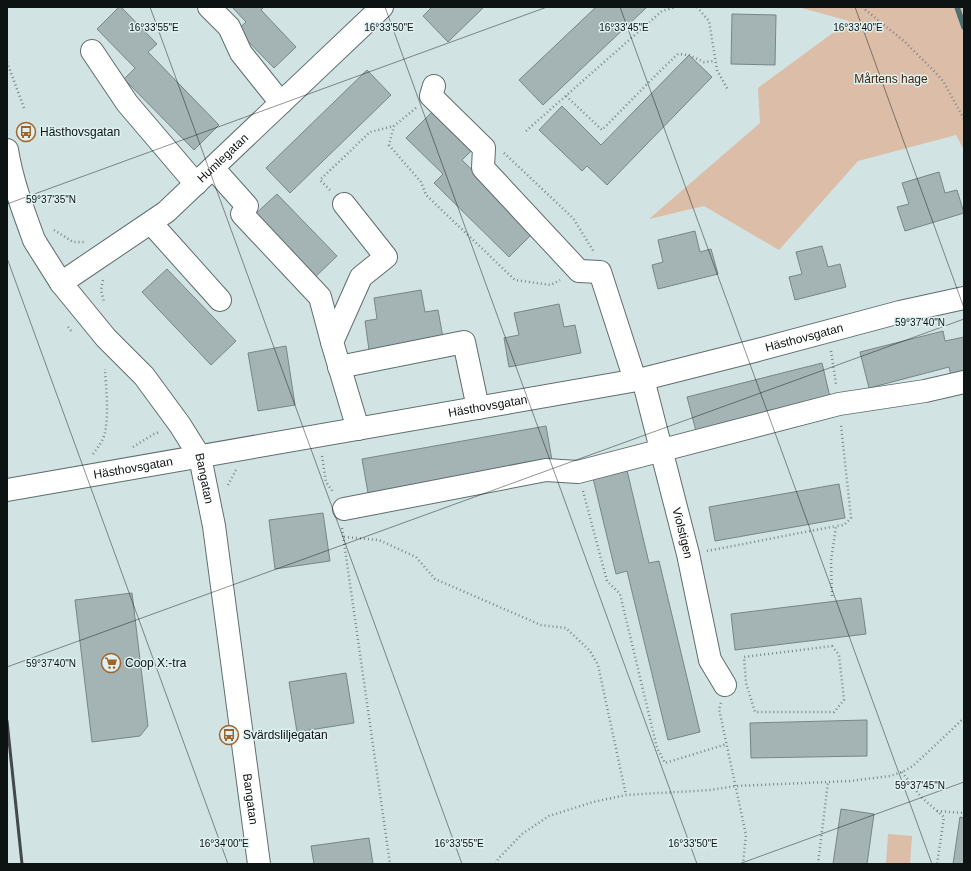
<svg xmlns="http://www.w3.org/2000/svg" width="971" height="871" viewBox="0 0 971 871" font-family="Helvetica,sans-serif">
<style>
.green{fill:#dbbda8}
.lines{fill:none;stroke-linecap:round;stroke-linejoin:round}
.stream{stroke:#4f6f71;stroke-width:5.5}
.building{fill:#a4b4b5;stroke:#778687}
.minor-casing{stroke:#5f6e6e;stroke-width:24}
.path{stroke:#7b8787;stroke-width:2.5;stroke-dasharray:1 3;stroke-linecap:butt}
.minor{stroke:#fff;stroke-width:22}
.rail{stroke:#41494a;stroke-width:3}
.ticks{fill:none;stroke:#0d1213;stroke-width:1;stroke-opacity:0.45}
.labels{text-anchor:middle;stroke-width:3;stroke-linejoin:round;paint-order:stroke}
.park-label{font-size:12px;fill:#46260a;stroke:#dff0f0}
.poi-label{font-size:12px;fill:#0d1213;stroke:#dff0f0;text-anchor:start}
.street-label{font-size:12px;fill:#0d1213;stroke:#dff0f0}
.ticks-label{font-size:10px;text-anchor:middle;fill:#0d1213;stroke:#dff0f0;stroke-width:3;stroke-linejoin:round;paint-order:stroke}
</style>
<rect width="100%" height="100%" fill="#d2e3e3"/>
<g class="green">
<path d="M798,7h166v143l-8,-15 -98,26 -79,89 -75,-44 -55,13 111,-96 -2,-35 91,-67z"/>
<path d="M888,834l24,2 -2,28h-24z"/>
</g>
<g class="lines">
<path class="stream" d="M957,7l7,20"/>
</g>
<g class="building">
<path d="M119,7h2l36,37 -9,8 71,73 -25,25 -70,-71 11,-11 -38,-39z"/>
<path d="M232,7h32l-3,3 35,37 -22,21 -37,-38 9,-8z"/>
<path d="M432,7h52l-36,35 -25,-26z"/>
<path d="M596,7h51l-104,98 -24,-25z"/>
<path d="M732,14l44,1 -1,50 -44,-1z"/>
<path d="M689,55l23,22 -105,108 -20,-19 -5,5 -43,-41 23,-24 39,39z"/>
<path d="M367,70l24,25 -101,98 -24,-25z"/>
<path d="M432,112l39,39 -9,9 73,71 -26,26 -75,-74 9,-9 -37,-36z"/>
<path d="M939,172l6,21 12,-3 7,23 -59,18 -8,-24 12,-3 -7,-21z"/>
<path d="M277,194l60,62 -26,25 -60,-63z"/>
<path d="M695,231l5,21 11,-3 7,25 -60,15 -6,-24 11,-3 -5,-22z"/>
<path d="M822,246l6,21 12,-3 6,23 -51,13 -6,-23 13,-3 -6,-22z"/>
<path d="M167,269l69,72 -25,24 -69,-73z"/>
<path d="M421,290l4,22 13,-2 5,28 -74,12 -4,-29 12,-2 -3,-21z"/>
<path d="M559,304l5,23 11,-2 6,28 -72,14 -5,-29 15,-3 -5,-22z"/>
<path d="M943,331l2,10 19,-4v35l-13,4 -2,-9 -80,21 -9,-36z"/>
<path d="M286,346l9,59 -37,6 -10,-58z"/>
<path d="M822,363l8,34 -134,34 -9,-34z"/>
<path d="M546,426l6,34 -184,33 -6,-34z"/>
<path d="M626,466l23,97 10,-2 41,171 -32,8 -41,-169 -11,3 -24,-100z"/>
<path d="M839,484l6,34 -130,23 -6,-34z"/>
<path d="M323,513l7,48 -55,8 -6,-49z"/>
<path d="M132,593l16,133 -8,10 -48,6 -17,-142z"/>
<path d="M861,598l5,36 -131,16 -4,-36z"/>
<path d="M346,673l8,50 -57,9 -8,-50z"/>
<path d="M867,720v36l-116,2 -1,-35z"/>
<path d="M841,809l33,5 -7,50h-34z"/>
<path d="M960,817l4,1v46h-11z"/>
<path d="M369,838l4,26h-59l-3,-18z"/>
</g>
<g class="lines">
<g class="minor-casing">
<g id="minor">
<path d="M209,7l20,20 12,26 40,50"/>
<path d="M92,51l35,52 69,81"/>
<path d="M434,86l-3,10 53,52 -1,20 96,103 21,1 35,108"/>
<path id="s1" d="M7,150c5,31 16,60 27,90l3,5 24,38 45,55 38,38 36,49 20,32 14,69 45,338"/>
<path d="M213,168l34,38 -5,8 78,83 12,45"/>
<path d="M344,204l42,53 -25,20 -29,65 26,87"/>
<path d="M151,223l69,77"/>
<path id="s2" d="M61,283l105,-71 216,-205"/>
<path d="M339,367l125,-25 14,66"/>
<path id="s3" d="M643,379l45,175 22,106 15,25"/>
<path id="s4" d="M7,490l636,-111 111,-28 146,-39 64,-14"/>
<path d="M344,509l202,-39 32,2 261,-68 86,-13 39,-9"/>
</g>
</g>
<g class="path">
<path d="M697,7l12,14 8,49 11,20"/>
<path d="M862,7l43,35 29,29 9,10 21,38"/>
<path d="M7,62l17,46"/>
<path d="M566,96l36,34 56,-57 20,-19 11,1 15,7 11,-1"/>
<path d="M416,108l-22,18 -5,19 32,37 5,13 89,85 36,5 9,-5"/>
<path d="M526,131l136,-120 14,-4"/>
<path d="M504,153l69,65 21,34"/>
<path d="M330,190l-10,-10 50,-48 24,-6"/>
<path d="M54,230l19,12h12"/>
<path d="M103,280l-2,10 3,12"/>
<path d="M68,327l4,5"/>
<path d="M831,351l5,33"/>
<path d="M133,447l21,-13 6,-2"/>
<path d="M93,454c5,-7 11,-14 12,-22 4,-18 1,-45 0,-63"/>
<path d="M322,456l4,26 7,10"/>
<path d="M228,485l8,-15"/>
<path d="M583,491l24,90 13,13 37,154 8,15 62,-19"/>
<path d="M342,528l48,336"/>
<path d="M344,537l35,3 37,17 19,22 106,46 25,3 24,23 8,14 28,130"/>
<path d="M707,551l129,-25"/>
<path d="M832,596l-1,-35 5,-35 8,-1 7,-7 -10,-93"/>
<path d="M832,646l7,9 5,45 -10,12h-79l-9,-29 -2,-26z"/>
<path d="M721,703l-2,6 27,126 -3,29"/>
<path d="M902,772l19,25 23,20 -7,47"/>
<path d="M937,811l27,2"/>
<path d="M496,864l2,-5 24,-25 27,-18 44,-14 33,-7 84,-5 26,-4 114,-5 40,-5 12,-4 11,-6 51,-48"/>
<path d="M818,864l10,-82"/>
</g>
<use href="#minor" class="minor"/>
<path class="rail" d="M7,721l15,143"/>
</g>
<path class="ticks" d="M150,7l312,857M385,7l312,857M620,7l312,857M855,7l109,301M7,204l540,-197M7,258l221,606M7,667l957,-348M739,864l225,-82"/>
<defs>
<g id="bus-ring" transform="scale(1)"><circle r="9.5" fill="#dff0f0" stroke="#a2632b" stroke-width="1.5"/><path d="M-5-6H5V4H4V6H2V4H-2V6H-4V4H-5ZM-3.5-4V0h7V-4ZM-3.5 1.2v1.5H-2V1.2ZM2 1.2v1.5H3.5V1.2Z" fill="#a2632b"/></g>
<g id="supermarket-ring" transform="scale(1)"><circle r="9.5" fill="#dff0f0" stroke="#a2632b" stroke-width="1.5"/><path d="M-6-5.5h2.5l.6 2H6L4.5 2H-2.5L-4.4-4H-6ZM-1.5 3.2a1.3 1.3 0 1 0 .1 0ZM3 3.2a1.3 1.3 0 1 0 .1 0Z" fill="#a2632b"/></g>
</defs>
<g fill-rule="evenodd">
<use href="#bus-ring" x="26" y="132"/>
<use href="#supermarket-ring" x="111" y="663"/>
<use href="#bus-ring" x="229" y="735"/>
</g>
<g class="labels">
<g class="park-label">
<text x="891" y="83">Mårtens hage</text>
</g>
<g class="poi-label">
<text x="40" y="136">Hästhovsgatan</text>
<text x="125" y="667">Coop X:-tra</text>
<text x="243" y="739">Svärdsliljegatan</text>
</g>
<g class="street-label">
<text dy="4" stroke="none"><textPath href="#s2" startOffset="205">Humlegatan</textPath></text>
<text dy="4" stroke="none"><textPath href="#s4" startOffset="812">Hästhovsgatan</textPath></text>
<text dy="4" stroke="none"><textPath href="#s4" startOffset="488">Hästhovsgatan</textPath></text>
<text dy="4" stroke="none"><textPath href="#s4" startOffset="128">Hästhovsgatan</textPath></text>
<text dy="4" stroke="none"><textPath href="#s1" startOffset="390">Bangatan</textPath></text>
<text dy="4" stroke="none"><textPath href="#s3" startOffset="159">Violstigen</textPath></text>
<text dy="4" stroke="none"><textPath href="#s1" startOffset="714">Bangatan</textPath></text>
</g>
</g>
<g class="ticks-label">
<text x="154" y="31">16°33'55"E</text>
<text x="389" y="31">16°33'50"E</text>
<text x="624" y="31">16°33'45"E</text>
<text x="858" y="31">16°33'40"E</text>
<text x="51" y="203">59°37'35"N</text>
<text x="920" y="326">59°37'40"N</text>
<text x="51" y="667">59°37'40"N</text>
<text x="920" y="789">59°37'45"N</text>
<text x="224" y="847">16°34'00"E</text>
<text x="459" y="847">16°33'55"E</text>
<text x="693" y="847">16°33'50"E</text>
</g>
<rect width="971" height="871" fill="none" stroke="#0d1213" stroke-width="16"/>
</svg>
